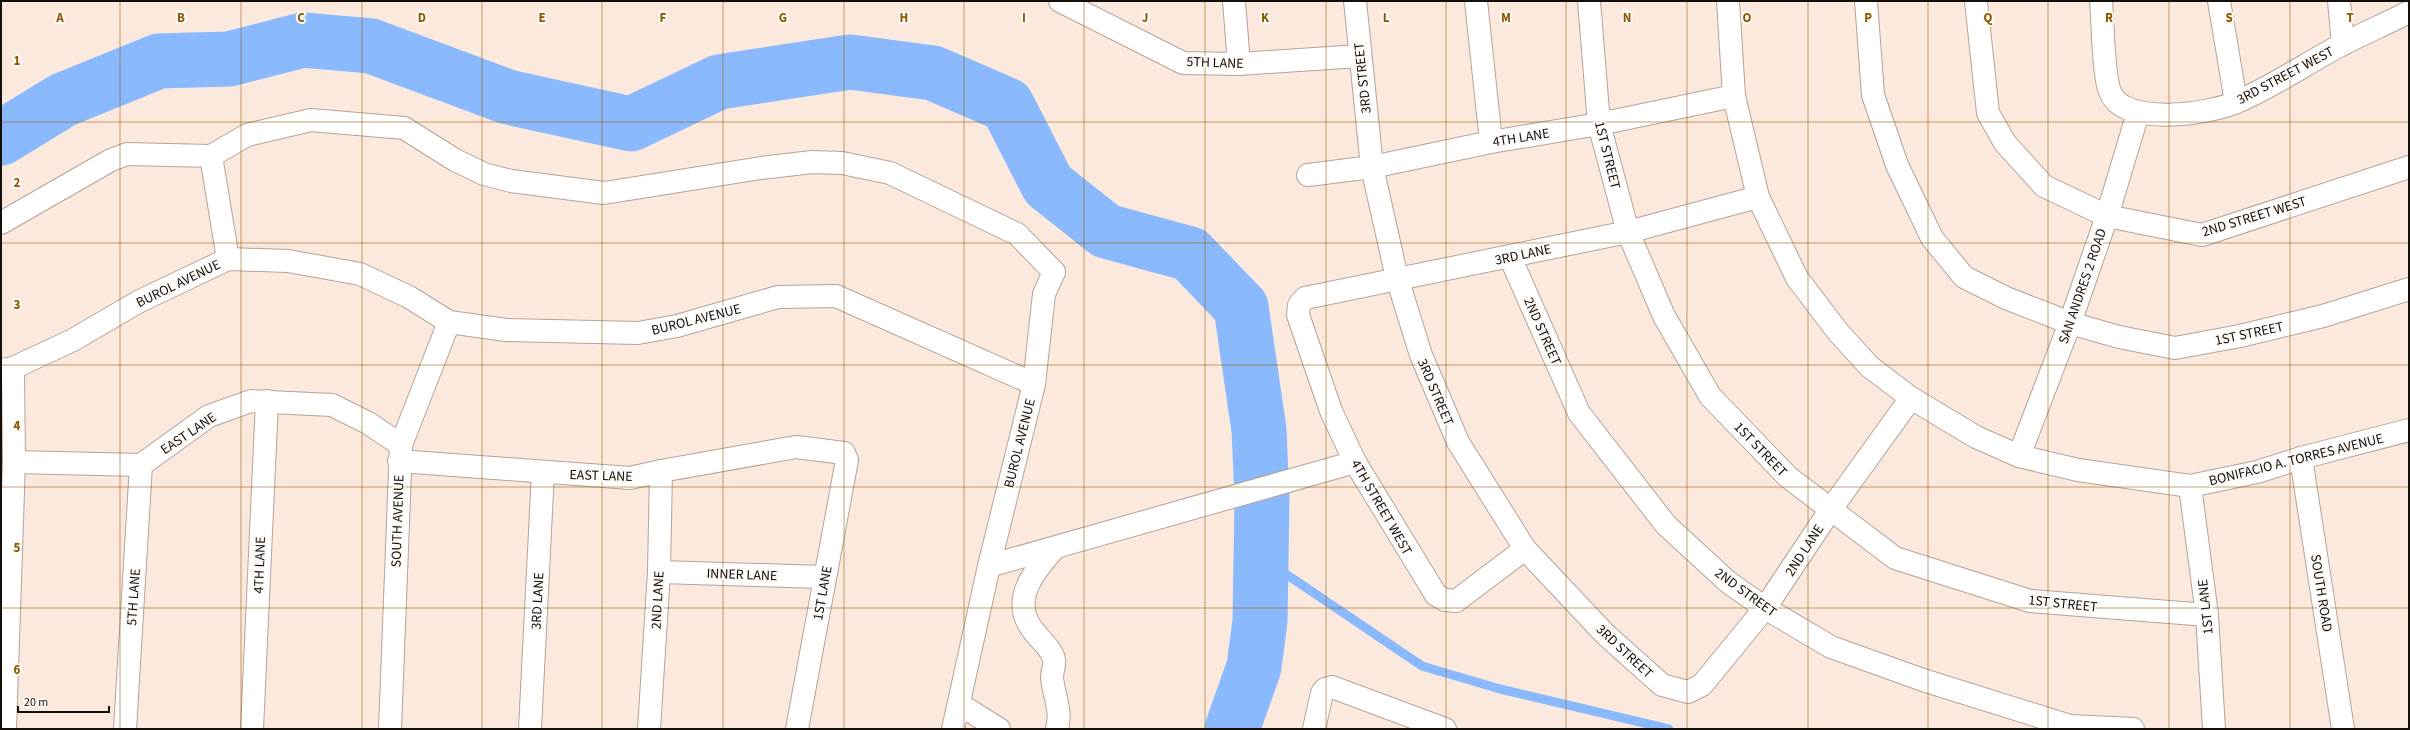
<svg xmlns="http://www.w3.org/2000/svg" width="2410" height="730" viewBox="0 0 2410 730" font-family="'Source Sans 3',sans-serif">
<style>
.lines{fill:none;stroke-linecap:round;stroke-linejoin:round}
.stream{stroke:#8ab9fe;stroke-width:9}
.river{stroke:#8ab9fe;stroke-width:55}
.pedestrian-casing{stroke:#b4a398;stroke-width:24}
.minor-casing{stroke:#b4a398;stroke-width:24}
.tertiary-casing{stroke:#b4a398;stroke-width:24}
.pedestrian{stroke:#fff;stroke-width:22}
.minor{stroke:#fff;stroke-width:22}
.tertiary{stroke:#fff;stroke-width:22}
.grid{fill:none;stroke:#8a5900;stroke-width:1;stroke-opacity:0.55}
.labels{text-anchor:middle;stroke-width:4;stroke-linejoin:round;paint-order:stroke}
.street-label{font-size:14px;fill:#140f0b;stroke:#fdfaf7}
.grid-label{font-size:13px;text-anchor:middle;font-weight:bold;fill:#8a5900;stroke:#fdfaf7;stroke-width:4;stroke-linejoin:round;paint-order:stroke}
</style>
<rect width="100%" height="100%" fill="#fce9dd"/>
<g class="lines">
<path class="stream" d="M1261,551l13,15 148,100 78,23 169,40"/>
<path class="river" d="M1,138l62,-38 96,-39 70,-2 74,-19 68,6 137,51 123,27 88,-42 131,-20 83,11 74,32 41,80 58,46 84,23 51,53 18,123 3,68 -2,123 -6,46 -22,62"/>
<g class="pedestrian-casing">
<g id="pedestrian">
<path d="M1,223l110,-63 16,-6 84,2"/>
<path d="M228,259l-17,-103 36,-21 64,-15 93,8 51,32 29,14 27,7 93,12 157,-25 51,-6 30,1 48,10 127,61 37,38"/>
<path d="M399,461l231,17 31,-7 135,-24 48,6 3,7 -50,269"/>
<path d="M14,462l127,3 68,-49 42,-15 81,4 36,18 33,22"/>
<path d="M659,572l165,5"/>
<path d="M5,729l9,-267 -1,-94"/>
<path d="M125,729l16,-264"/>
<path d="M252,729l15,-328"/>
<path d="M530,729l13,-257"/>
<path d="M649,729l10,-157 2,-101"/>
</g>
</g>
<g class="minor-casing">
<g id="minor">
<path d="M1060,1l123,62 56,1 120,-8"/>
<path d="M1234,1l5,63"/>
<path d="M1355,1l17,166 25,111 24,77 37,87 67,107 80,85 57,51 26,7 14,-7 63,-77 66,-99 80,-111"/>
<path d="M1476,1l15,141"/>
<path d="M1589,1l10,123 29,108 36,84 46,80 78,81 107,81 135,43 177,14"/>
<path d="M1866,1l7,94 24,70 35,73 32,39 42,21 64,25 49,14 56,11 65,-12 83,-20 86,-27"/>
<path d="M1976,1l12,112 17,30 39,43 63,30 95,19 207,-68"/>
<path d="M2101,1c2,21 2,73 9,91 14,35 99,22 127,10 37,-16 70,-39 106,-58 22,-11 44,-21 66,-32"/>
<path d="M2219,1l17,101"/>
<path d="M2339,1l4,43"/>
<path d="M1308,175l64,-8 119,-25 108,-18 135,-28"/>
<path d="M1510,257l69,156 87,112 62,57 37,26 66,39 92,33 147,46 63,3"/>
<path d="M1034,384l10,-90 10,-22"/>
<path d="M2019,456l51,-133 37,-107 31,-103"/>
<path d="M2301,458l42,271"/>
<path d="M2190,486l17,129 7,114"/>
<path d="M1525,549l-69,52 -11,-1 -9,-5 -81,-133 -24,-51 -33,-96 1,-10 6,-7 323,-66 130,-35"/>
<path d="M1053,550c-18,20 -41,48 -23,76 6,10 16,17 22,28 5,9 0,15 0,24 2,19 10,32 5,51"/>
<path d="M989,566l366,-104"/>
<path d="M959,704l40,25"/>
<path d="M390,729l11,-284 48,-123"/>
<path d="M1314,729l8,-36 3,-4 7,-2 113,42"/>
</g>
</g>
<g class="tertiary-casing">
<g id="tertiary">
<path d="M1728,1l6,95 24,101 39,81 41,54 32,35 41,31 65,39 43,19 59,14 112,16 67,-14 44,-14 108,-28"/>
<path d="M1,370l12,-2 60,-28 65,-38 90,-43 60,2 72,13 49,23 40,25 57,8 132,3 39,-7 101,-29 58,-1 198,88 -45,182 -36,163"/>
</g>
</g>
<use href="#pedestrian" class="pedestrian"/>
<use href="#minor" class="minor"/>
<use href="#tertiary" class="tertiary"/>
</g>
<path class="grid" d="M120,1v728M241,1v728M362,1v728M482,1v728M602,1v728M723,1v728M844,1v728M964,1v728M1084,1v728M1205,1v728M1326,1v728M1446,1v728M1566,1v728M1687,1v728M1808,1v728M1928,1v728M2048,1v728M2169,1v728M2290,1v728M1,122h2408M1,243h2408M1,365h2408M1,487h2408M1,608h2408"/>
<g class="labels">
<g class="street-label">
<text transform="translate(1215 62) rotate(2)" y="5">5TH LANE</text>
<text transform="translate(2285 75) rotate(-28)" y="5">3RD STREET WEST</text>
<text transform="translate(1362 78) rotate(-96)" y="5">3RD STREET</text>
<text transform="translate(1521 137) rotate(-9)" y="5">4TH LANE</text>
<text transform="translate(1608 155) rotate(76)" y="5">1ST STREET</text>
<text transform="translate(2254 216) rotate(-17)" y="5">2ND STREET WEST</text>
<text transform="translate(1523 254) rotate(-12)" y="5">3RD LANE</text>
<text transform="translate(178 283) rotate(-26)" y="5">BUROL AVENUE</text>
<text transform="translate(2082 286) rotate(-71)" y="5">SAN ANDRES 2 ROAD</text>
<text transform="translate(696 319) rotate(-14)" y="5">BUROL AVENUE</text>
<text transform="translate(1543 331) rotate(66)" y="5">2ND STREET</text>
<text transform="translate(2249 333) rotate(-12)" y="5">1ST STREET</text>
<text transform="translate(1436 392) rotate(67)" y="5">3RD STREET</text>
<text transform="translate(188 433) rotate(-34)" y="5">EAST LANE</text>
<text transform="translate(1019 443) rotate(-76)" y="5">BUROL AVENUE</text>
<text transform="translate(1761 449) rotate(46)" y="5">1ST STREET</text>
<text transform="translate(2296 459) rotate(-14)" y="5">BONIFACIO A. TORRES AVENUE</text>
<text transform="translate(601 475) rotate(2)" y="5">EAST LANE</text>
<text transform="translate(1382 507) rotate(60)" y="5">4TH STREET WEST</text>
<text transform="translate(397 521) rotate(-88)" y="5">SOUTH AVENUE</text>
<text transform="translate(1804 550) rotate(-57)" y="5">2ND LANE</text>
<text transform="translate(259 565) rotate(-88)" y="5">4TH LANE</text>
<text transform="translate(742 574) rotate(2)" y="5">INNER LANE</text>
<text transform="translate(1746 592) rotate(36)" y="5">2ND STREET</text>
<text transform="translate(822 593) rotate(-80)" y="5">1ST LANE</text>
<text transform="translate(2322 593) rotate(81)" y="5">SOUTH ROAD</text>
<text transform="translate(133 597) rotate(-86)" y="5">5TH LANE</text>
<text transform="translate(657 600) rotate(-87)" y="5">2ND LANE</text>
<text transform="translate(537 601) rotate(-87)" y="5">3RD LANE</text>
<text transform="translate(2063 603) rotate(6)" y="5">1ST STREET</text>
<text transform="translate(2205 607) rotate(-96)" y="5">1ST LANE</text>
<text transform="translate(1625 651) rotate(43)" y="5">3RD STREET</text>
</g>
</g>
<g class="grid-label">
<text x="60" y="22">A</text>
<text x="181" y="22">B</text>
<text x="301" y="22">C</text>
<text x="422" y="22">D</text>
<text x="542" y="22">E</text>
<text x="663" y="22">F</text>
<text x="783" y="22">G</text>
<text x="904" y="22">H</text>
<text x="1024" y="22">I</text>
<text x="1145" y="22">J</text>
<text x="1265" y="22">K</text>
<text x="1386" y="22">L</text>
<text x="1506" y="22">M</text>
<text x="1627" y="22">N</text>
<text x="1747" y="22">O</text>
<text x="1868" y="22">P</text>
<text x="1988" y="22">Q</text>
<text x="2109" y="22">R</text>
<text x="2229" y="22">S</text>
<text x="2350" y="22">T</text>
<text x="17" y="65">1</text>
<text x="17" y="187">2</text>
<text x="17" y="309">3</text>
<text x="17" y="430">4</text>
<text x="17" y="552">5</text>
<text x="17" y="674">6</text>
</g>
<rect width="2410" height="730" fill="none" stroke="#140f0b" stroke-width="4"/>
<path d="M18 706v6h91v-6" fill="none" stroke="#140f0b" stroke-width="2"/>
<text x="24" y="706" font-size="12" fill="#140f0b" stroke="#fdfaf7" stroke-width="3" paint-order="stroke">20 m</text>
</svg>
